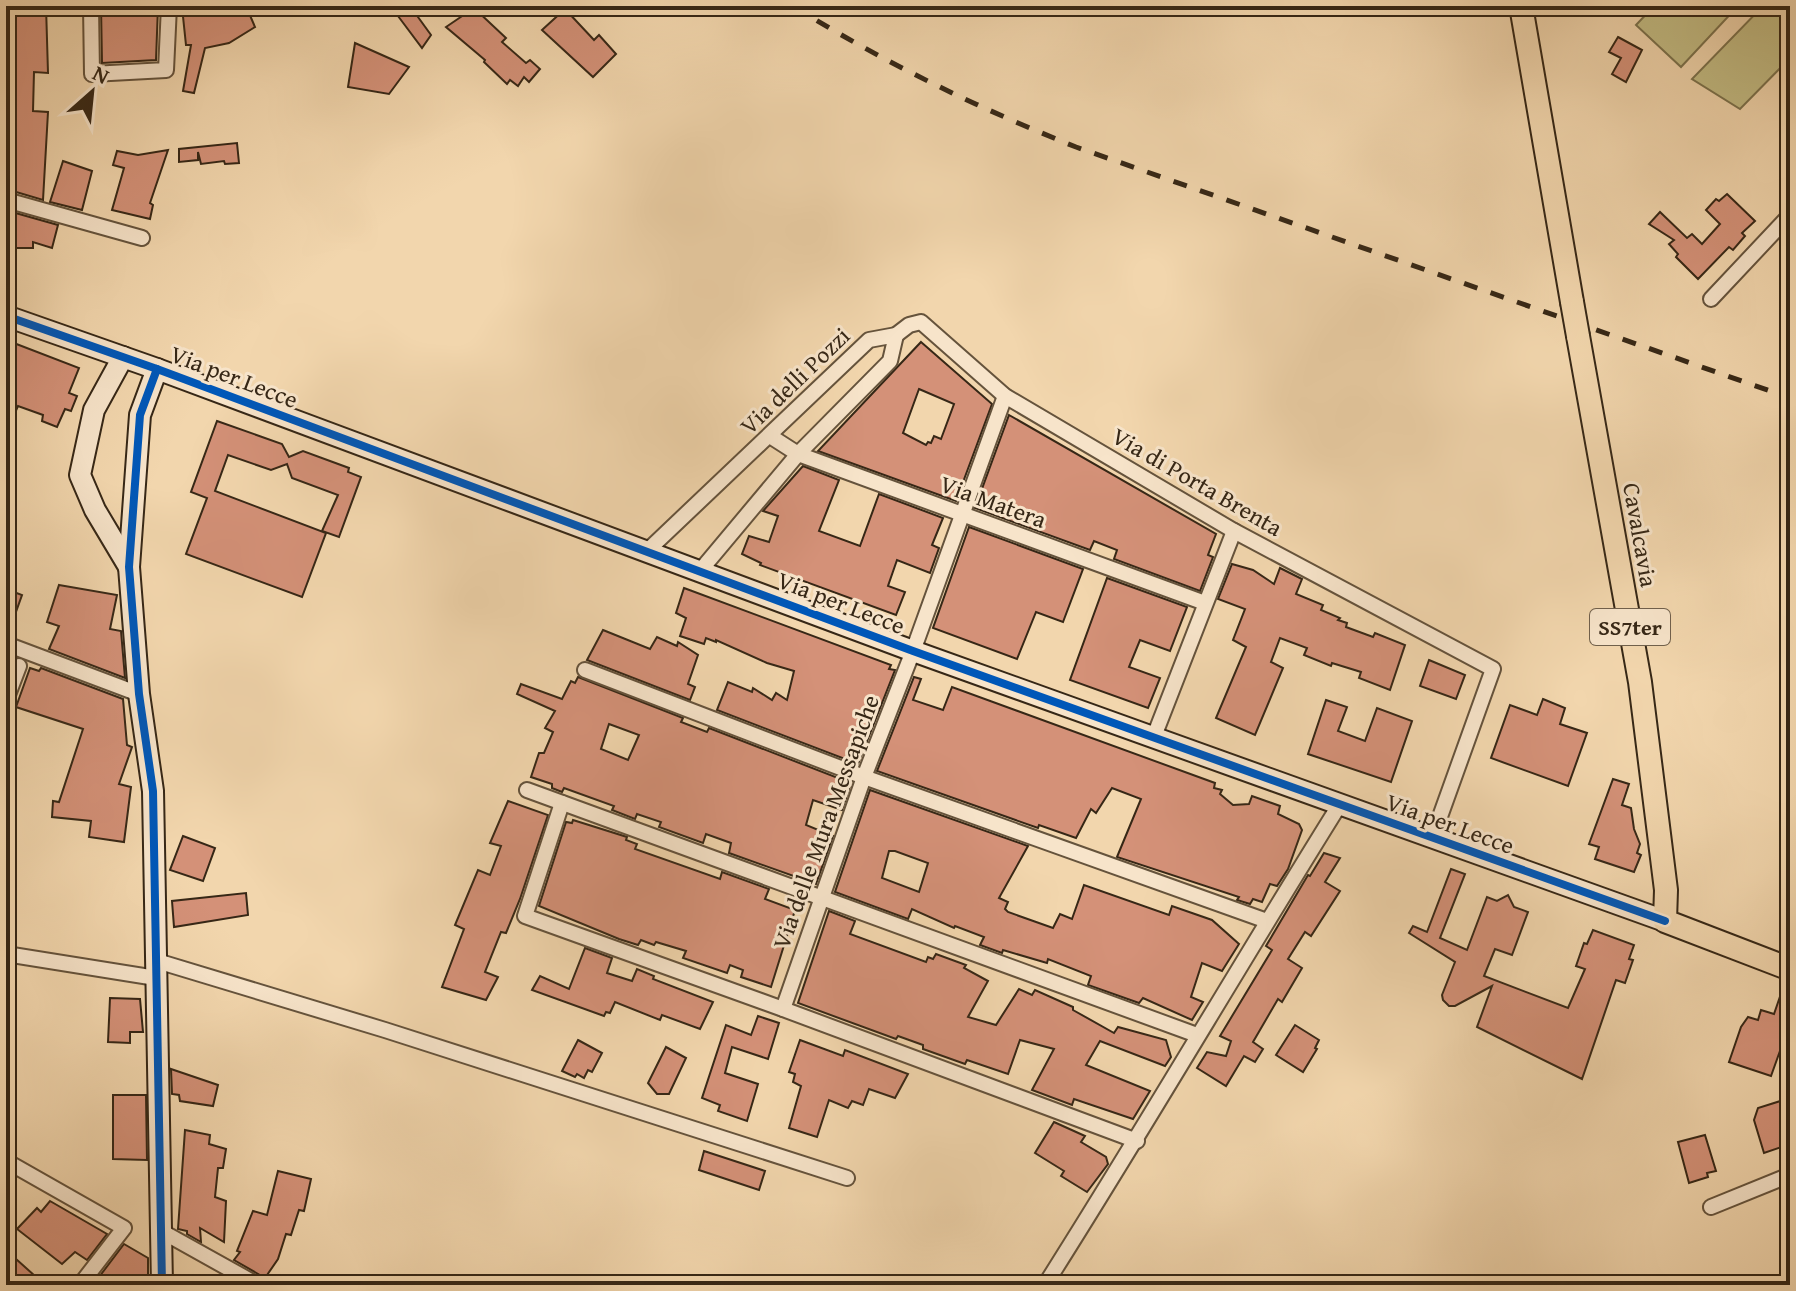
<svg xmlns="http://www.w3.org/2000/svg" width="1796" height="1291" viewBox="0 0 1796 1291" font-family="'Gentium Book Plus',serif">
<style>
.green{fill:#c3bc84;stroke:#7c724d;stroke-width:2}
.building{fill:#d49178;stroke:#362716;stroke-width:2;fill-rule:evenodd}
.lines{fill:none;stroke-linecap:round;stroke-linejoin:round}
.street-casing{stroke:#65533c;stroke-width:18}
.secondary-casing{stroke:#362716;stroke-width:24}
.primary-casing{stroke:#362716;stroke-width:26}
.street{stroke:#f7e4ca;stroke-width:14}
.secondary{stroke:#f7e4ca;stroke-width:20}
.primary{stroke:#f2d6ad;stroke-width:22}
.rail{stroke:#362716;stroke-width:5;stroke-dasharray:14 14;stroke-linecap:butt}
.primary-bridge-casing{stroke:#362716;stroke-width:26;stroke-linecap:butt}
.primary-bridge{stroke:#f2d6ad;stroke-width:22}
.cycleway-casing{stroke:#f7e4ca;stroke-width:13}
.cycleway{stroke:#0057b8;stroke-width:8}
.labels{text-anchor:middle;stroke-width:6;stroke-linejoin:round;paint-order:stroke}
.shield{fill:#f7e4ca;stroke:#70604c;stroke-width:2}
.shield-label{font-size:22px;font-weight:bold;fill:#362716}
.street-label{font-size:24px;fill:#362716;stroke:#f7e4ca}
</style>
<rect width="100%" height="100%" fill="#f2d6ad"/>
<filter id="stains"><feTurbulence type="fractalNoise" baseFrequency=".0025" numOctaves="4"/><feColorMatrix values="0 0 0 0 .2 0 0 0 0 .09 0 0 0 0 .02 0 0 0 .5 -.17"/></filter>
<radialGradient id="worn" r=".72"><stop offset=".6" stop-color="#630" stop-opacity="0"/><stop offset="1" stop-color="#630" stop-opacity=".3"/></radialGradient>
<g class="green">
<path d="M1654,6h84l-57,61 -45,-42z"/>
<path d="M1763,6h22l5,5v47l-50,51 -48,-30z"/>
</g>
<g class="building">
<path d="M6,6h40l2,67 -14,-1 -1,39 15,1 -5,88 -37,-11 2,-150z"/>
<path d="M101,6h57l-2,54 -54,3z"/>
<path d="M193,6h53l9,21 -26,16 -24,5 -11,45 -11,-2 8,-46h-5l-4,-38z"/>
<path d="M410,6l21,29 -9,13 -24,-32z"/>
<path d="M474,8l32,30 -4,4 24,21 4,-3 10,9 -11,13 -5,-5 -6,9 -8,-6 -3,4 -23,-22 1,-2 -39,-33z"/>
<path d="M565,9l29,31 5,-5 17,19 -23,23 -51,-47z"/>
<path d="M1618,37l24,13 -16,32 -14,-8 9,-16 -12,-6z"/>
<path d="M355,43l54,24 -20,27 -41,-7z"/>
<path d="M237,143l2,20 -14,1 -1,-3 -23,3 -3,-12v8l-19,2v-13z"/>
<path d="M168,150l-18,53 3,2 -3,14 -38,-9 12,-42 -11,-3 4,-14 21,4z"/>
<path d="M63,161l29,10 -10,39 -32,-8z"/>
<path d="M1727,194l28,27 -13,12 3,3 -12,14 -4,-3 -31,32 -22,-22 2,-3 -9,-10 5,-4 -25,-16 11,-12 27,26 5,-4 10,10 18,-20 -14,-14 10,-11 3,2z"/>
<path d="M12,212l46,13 -6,23 -19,-6v6h-25l-2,-32h6z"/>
<path d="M6,340l73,28 -10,25 8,3 -6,15 -6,-2 -8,18 -15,-6 1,-6 -25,-9 -12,27z"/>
<path d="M921,342l71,62 -36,97 -138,-50zM919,389l35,15 -13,35 -7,-3 -3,7 -3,-1 -2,3 -23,-12z"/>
<path d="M1009,415l207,119 -8,21 5,2 -13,34 -86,-32 3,-9 -23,-9 -4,9 -115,-42z"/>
<path d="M217,421l65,23 7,13 14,-6 46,17 -1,4 13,5 -22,60 -17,-6 16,-36 -46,-17 -5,-14 -16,6 -43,-15 -13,36 111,42 -24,64 -116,-43 21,-56 -16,-6z"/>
<path d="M803,466l36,14 -20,51 41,15 19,-52 64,24 -11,27 7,3 -9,25 -33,-13 -9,26 17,6 -9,23 -136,-50 1,-2 -19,-9 7,-18 20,6 9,-26 -15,-5z"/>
<path d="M969,527l114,42 -20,53 -27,-10 -19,47 -84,-31z"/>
<path d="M1232,564l21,6 21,14 6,-16 22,11 -6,15 27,11 -2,5 19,8 -2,2 9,3 -1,4 27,10 2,-4 30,12 -15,45 -31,-12 2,-6 -29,-9 -1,3 -27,-11 3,-7 -27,-10 -9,24 12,6 -28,67 -39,-17 30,-71 -13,-7 12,-31 -27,-10z"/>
<path d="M1107,578l80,29 -17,44 -30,-11 -11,27 31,11 -12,30 -78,-28z"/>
<path d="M59,585l58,10 -7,34 11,2 4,47 -76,-29 10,-23 -12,-4z"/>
<path d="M684,588l207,77 -2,4 6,1 -37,94 -141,-54 11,-28 24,10 1,-4 19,12 4,-7 11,7 7,-29 -27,-8 -51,-23v2l-10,-4 -2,6 -24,-8 6,-18 -10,-5z"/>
<path d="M6,589l16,6 -14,39 -2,-1z"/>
<path d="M603,630l47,19 7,-12 20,9 1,-4 20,13 -10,29 7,3 -5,13 -103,-40z"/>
<path d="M1429,660l36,15 -9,24 -36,-13z"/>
<path d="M30,668l9,3 2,-3 82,31 4,46 5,2 -13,37 12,3 -7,55 -35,-5 2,-16 -39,-4 1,-16 6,1 24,-73 -67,-22z"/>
<path d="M578,677l105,41 -2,4 26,10 2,-4 142,55 -9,27 -29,-10 -7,25 27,11 -17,48 -87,-31 2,-10 -25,-9 -3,9 -44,-16 2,-5 -24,-8 -2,5 -23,-9 2,-4 -50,-18 -2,4 -10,-4v-4l-21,-7 8,-24h5l9,-21 -8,-4 10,-17 -38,-17 4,-10 41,15 9,-18 4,2zM609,724l30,11 -11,25 -27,-11z"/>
<path d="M914,677l7,2 -8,21 30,10 9,-23 263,96 -1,5 8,2 -2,4 13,11 16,-1 3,-8 28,10 -2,8 21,10 3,6 -14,39 -11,17 -7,-2 -8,18 -9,-3 -3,5 -13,-4 2,-3 -122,-40 24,-58 -29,-11 -16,25 -5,-4 -15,29 -37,-13 -1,3 -161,-57z"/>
<path d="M1543,699l22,9 -5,16 27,9 -19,53 -77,-28 19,-53 27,10z"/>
<path d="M1326,700l21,7 -9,24 27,10 12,-33 35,13 -21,61 -83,-28z"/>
<path d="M1613,779l16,5 -7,21 9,3 3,21 6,15 -3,9 4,2 -7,17 -39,-13 4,-12 -10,-3z"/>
<path d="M870,790l158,56 -29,52 9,4 -3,7 3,3 45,16 7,-14 12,5 12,-34 85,30 3,-9 40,14 27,24 -17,27 -20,-8 -11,34 12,5 -11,18 -49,-22 -4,5 -51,-18 3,-9 -43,-17 -1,4 -44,-13 -1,3 -22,-8 4,-8 -29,-11 -1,2 -42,-19 -4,10 -73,-27zM889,851h6l33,12 -9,29 -37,-14z"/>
<path d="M508,801l40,14 -28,84 -14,34 -5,-1 -16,40 13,5 -12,23 -44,-13 22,-58 -9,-4 23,-55 12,5 11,-29 -11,-3z"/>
<path d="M573,820l54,17 -1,3 11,4 -2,5 85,30 2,-7 47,17 -4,10 30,11 -24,77 -30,-10 2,-7 -13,-5 -3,8 -44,-15 3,-7 -30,-9 -2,3 -13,-5 -3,5 -19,-6 -80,-33 27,-84 6,1z"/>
<path d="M183,836l32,12 -12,33 -33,-11z"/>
<path d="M1324,853l16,5 -15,24 15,9 -29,45 -6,-4 -17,27 14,9 -20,34 -4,-3 -25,43 10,7 -8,13 -11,-6 -18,30 -29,-18 10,-16 19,4 5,-15 -11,-5 52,-86 -6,-4 42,-71 2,1z"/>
<path d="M1451,869l14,5 -25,64 27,12 20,-53 10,4 11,-6 6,12 14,5 -16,43 -17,-6 -11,27 84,32 17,-39 -9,-3 8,-23 3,1 6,-14 41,15 -5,14 4,1 -8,23 -9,-3 -34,99 -105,-52 15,-41 -37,20h-6l-6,-6 -1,-5 13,-33 -46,-29 4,-7 14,6z"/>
<path d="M246,893l2,22 -74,12 -2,-26z"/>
<path d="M829,911l26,10 -5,13 76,28 2,-5 5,2 3,-5 30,11 -2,3 24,13 -20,36 28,8 23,-36 13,6 3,-5 38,17v3l41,23 4,-6 48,13 5,17 -6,9 -65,-25 -14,24 64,26 -17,28 -59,-20 -2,6 -40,-15 22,-41 -34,-9 -12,34 -41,-14 -2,4 -42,-15v-4l-25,-9 -2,3 -98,-36z"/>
<path d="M585,948l27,10 -5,15 25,8 5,-12 17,7 -1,3 60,23 -13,27 -38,-14 -2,5 -45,-18 -5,11 -4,-1 -2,4 -72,-26 8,-14 29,13z"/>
<path d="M1785,982l5,1v40l-19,53 -42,-14 12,-35 7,-10 10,3 3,-10 13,4z"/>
<path d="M110,998l30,1 3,33h-13v11l-22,-1z"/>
<path d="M758,1016l21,7 -11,36 -36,-12 -7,26 33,11 -11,37 -29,-10 2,-6 -18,-7 24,-73 25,10z"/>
<path d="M1295,1025l24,15 -4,8 2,1 -14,23 -27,-17z"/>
<path d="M578,1040l24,13 -10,19 -4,-2 -4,8 -7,-4 -2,3 -13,-6z"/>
<path d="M800,1040l43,16 2,-6 63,24 -13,24 -26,-9 -6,16 -11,-4 -4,7 -19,-8 -12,37 -28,-9 12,-42 -8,-4 2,-8 -6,-2z"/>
<path d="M666,1047l20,11 -17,36h-12l-9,-11z"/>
<path d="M171,1069l47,16 -5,21 -33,-5 -1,-6 -7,-1z"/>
<path d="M113,1095h33l1,65 -34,-1z"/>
<path d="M1790,1098v46l-26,9 -10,-33 4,-12z"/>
<path d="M1054,1122l31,14 -4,6 25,15 2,7 -21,28 -26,-16 3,-5 -29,-18z"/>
<path d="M185,1130l25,5 -1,9 17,5 -3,19h-5l-3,29 11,4 -2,41 -24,-14 1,14 -14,-8v-3l-9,-2z"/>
<path d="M1705,1135l11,36 -9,2 1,4 -19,6 -11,-41z"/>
<path d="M704,1151l61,20 -6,19 -60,-20z"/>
<path d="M278,1171l33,8 -7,32 -5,-1 -8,25 -5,-1 -8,25 -13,19 -31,-18 6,-8 -3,-1 16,-40 14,4z"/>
<path d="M50,1201l57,33 -20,26 -12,-8 -13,12 -45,-35 20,-21 4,4z"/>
<path d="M124,1244l24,14v27h-55z"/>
<path d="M6,1250l39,35h-39z"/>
</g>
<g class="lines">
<g class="street-casing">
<g id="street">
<path d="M91,6l1,68 74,-4 3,-64"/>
<path d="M6,200l136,38"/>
<path d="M1711,299l79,-84"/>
<path d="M896,335l13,-10 12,-3 84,74 229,135 259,138 -61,170"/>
<path d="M770,436l28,18 407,149"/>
<path d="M645,553l224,-213 27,-5 -6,26 -92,93 -98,117"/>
<path d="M6,644l133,50"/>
<path d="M585,670l279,107 403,144"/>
<path d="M6,700l13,-34"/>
<path d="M1153,739l81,-208"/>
<path d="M527,790l670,245"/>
<path d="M562,803l-37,113 258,93 354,132"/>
<path d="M6,954l150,24"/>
<path d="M157,961l228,69 462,148"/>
<path d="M783,1009l81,-232 49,-126 92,-255"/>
<path d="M6,1161l118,67 -44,57"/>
<path d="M1711,1207l79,-32"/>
<path d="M161,1231l97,54"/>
<path d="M1045,1285c101,-159 195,-321 295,-481"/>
</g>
</g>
<g class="secondary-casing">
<g id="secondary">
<path d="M6,316l151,53 756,282 752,270"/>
<path d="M123,357l-29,53 -14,65 15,35 34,57"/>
<path d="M157,369l-17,46 -11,152 10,127 14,97 9,494"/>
</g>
</g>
<g class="primary-casing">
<g id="primary">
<path d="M1521,6l51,296"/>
<path d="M1578,336l62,346 26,208 -1,31 125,48"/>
</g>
</g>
<use href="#street" class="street"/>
<use href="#secondary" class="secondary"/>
<use href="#primary" class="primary"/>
<path class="rail" d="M793,6c90,56 185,102 283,141l714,251"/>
<g class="primary-bridge-casing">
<path id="primary-bridge" d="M1572,302l6,34"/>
</g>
<use href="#primary-bridge" class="primary-bridge"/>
<g class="cycleway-casing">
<g id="cycleway">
<path d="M6,316l151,53 756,282 752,270"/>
<path d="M157,369l-17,46 -11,152 10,127 14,97 9,494"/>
</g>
</g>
<use href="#cycleway" class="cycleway"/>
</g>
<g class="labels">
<rect class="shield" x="1590" y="609" width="80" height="36" rx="6"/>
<g class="shield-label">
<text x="1630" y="635">SS7ter</text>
</g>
<g class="street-label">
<text transform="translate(234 377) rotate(21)" y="8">Via per Lecce</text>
<text transform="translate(795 381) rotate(-44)" y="8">Via delli Pozzi</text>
<text transform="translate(1197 482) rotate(30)" y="8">Via di Porta Brenta</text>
<text transform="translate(993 502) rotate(20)" y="8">Via Matera</text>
<text transform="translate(1640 535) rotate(80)" y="8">Cavalcavia</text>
<text transform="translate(841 603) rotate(21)" y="8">Via per Lecce</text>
<text transform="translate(826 822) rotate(-70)" y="8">Via delle Mura Messapiche</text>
<text transform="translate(1450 824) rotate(20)" y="8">Via per Lecce</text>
</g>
</g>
<rect width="1796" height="1291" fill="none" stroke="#f2d6ad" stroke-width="32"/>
<rect x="8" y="8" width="1780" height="1275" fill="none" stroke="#362716" stroke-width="4"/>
<rect x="16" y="16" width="1764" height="1259" fill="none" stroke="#362716" stroke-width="2"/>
<g transform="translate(92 92) rotate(27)" stroke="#f7e4ca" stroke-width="6" paint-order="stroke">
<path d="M0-6L14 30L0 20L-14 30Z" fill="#362716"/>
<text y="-12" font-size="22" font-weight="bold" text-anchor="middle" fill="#362716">N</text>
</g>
<rect width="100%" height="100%" filter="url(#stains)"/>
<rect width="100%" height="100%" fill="url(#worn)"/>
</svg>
